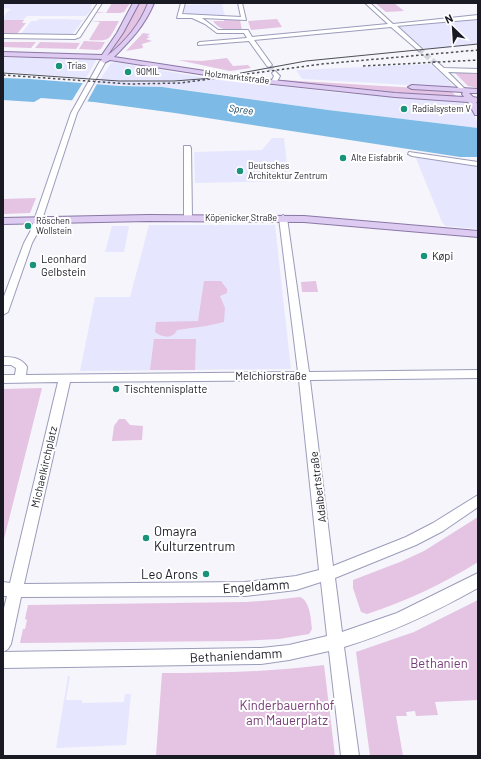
<svg xmlns="http://www.w3.org/2000/svg" width="481" height="759" viewBox="0 0 481 759" font-family="Barlow,sans-serif">
<style>
.built{fill:#e6e7fe}
.green{fill:#e4c3e3}
.water{fill:#7dbae5}
.pier{fill:#f5f5fb}
.lines{fill:none;stroke-linecap:round;stroke-linejoin:round}
.minor-tunnel{stroke:#d4d4db;stroke-width:5.5;stroke-dasharray:5.5 3;stroke-linecap:butt}
.minor-casing{stroke:#9b9cba;stroke-width:2}
.major-casing{stroke:#8a77a5;stroke-width:2}
.minor{fill:#fff;fill-rule:evenodd}
.major{fill:#ddcbf2;fill-rule:evenodd}
.tram{stroke:#4f4f59;stroke-width:1}
.rail{stroke:#4f4f59;stroke-width:1.5;stroke-dasharray:2.5 2.5;stroke-linecap:butt}
.poi-dot{fill:#19947b;stroke:#fff;stroke-width:1.5}
.labels{text-anchor:middle;stroke-width:4;stroke-linejoin:round;paint-order:stroke}
.far-poi-label{font-size:9px;fill:#1a1a25;stroke:#fff;text-anchor:start}
.far-street-label{font-size:9px;fill:#1a1a25;stroke:#fff}
.far-water-label{font-size:10px;font-style:italic;fill:#12425e;stroke:#fff}
.poi-label{font-size:11px;fill:#1a1a25;stroke:#fff;text-anchor:start}
.street-label{font-size:11px;fill:#1a1a25;stroke:#fff}
.near-poi-label{font-size:13px;fill:#1a1a25;stroke:#fff;text-anchor:start}
.near-street-label{font-size:13px;fill:#1a1a25;stroke:#fff}
.near-park-label{font-size:13px;fill:#763a77;stroke:#fff}
</style>
<rect width="100%" height="100%" fill="#f5f5fb"/>
<g class="built">
<path d="M3,3h90l-3,5 2,1 -6,7h-59l-4,4h-20l3,-7 5,-4 -8,-1z"/>
<path d="M222,4l3,13 -44,-4 3,-8z"/>
<path d="M39,19h26l18,1 -12,16 -51,-1 11,-14h6z"/>
<path d="M478,19v25l-54,5 -25,-22z"/>
<path d="M3,58h32l61,2 -10,18 -83,-6z"/>
<path d="M115,62l91,16 135,15 125,8 3,2 9,21v4l-150,-18 -155,-22 -76,-4 14,-21z"/>
<path d="M430,64l19,17 3,5 -6,1 -144,-8 -6,-9z"/>
<path d="M272,138h12l5,43 -94,2 -1,-31 68,-2z"/>
<path d="M415,156l63,10v63l-33,-3 -3,-4z"/>
<path d="M149,225h126l16,144 -211,2 15,-74h35z"/>
<path d="M112,226h17l-5,26h-19z"/>
<path d="M68,676h2l-4,24h16v3l42,-1 1,-8h6l-5,51 -70,3z"/>
</g>
<g class="green">
<path d="M112,3h18l-6,9 -4,1h-23l1,-1 8,1z"/>
<path d="M137,3h13l-10,19 -25,28h-3z"/>
<path d="M375,3h19l10,8 -18,1z"/>
<path d="M225,19l15,1 2,10c-12,0 -21,2 -29,-9h11z"/>
<path d="M277,19l5,8 -31,3 -3,-9z"/>
<path d="M3,20h21l-2,3h4l-10,12 -13,-1z"/>
<path d="M91,21h28c-11,20 -8,20 -30,19l11,-18z"/>
<path d="M143,33l7,1 -3,2 3,1 -4,2 6,2 -10,3 1,4 -17,3z"/>
<path d="M84,41l19,1h2l-4,7 -4,1 -18,-1z"/>
<path d="M3,42h33l-5,6 -28,-1z"/>
<path d="M40,42l40,1 -4,6 -41,-1z"/>
<path d="M227,58l6,8 15,-1 3,3 -21,3 -52,-11 24,1z"/>
<path d="M458,72l20,2v14l-10,-2 -13,-13z"/>
<path d="M282,80l168,10 7,7 -93,-6 -83,-9z"/>
<path d="M36,198l-6,15 -27,1v-15z"/>
<path d="M204,281h17l6,8v4l-7,3 5,12 -1,14 -18,4 -29,4c-4,9 -14,8 -22,2l1,-10 42,-1z"/>
<path d="M316,281l2,11h-16l-1,-10z"/>
<path d="M154,339h42l-1,31h-45z"/>
<path d="M42,388l-39,155v-154z"/>
<path d="M119,419h6l5,6 13,1 -1,14 -30,1 2,-15z"/>
<path d="M478,517v45c-35,22 -72,39 -111,52l-6,-2 -8,-24v-8l47,-18 24,-11z"/>
<path d="M300,597c10,4 11,22 12,32l-3,5 -30,5 -39,2 -220,2 3,-14h2l2,-9 -2,-1 3,-14 218,-3 28,-2z"/>
<path d="M478,600v100l-43,2 3,13 -22,1 -1,-5 -9,1 1,4h-11l7,40h-33l-14,-104 58,-20z"/>
<path d="M324,665l11,91h-179l6,-83c55,0 108,-1 162,-8z"/>
</g>
<path class="water" d="M3,78l27,1 90,7 42,1 166,23 150,18v29h-18l-285,-44 -81,-11 -53,-4 -7,4 -31,-2z"/>
<path class="pier" d="M84,81l14,1 -12,22 -15,-2z"/>
<g class="lines">
<g class="minor-tunnel">
<path d="M419,49l16,14"/>
<path d="M269,65l6,8"/>
</g>
<g class="minor-casing">
<g id="minor">
<path d="M98,3h4l-22,34 -5,2 -72,-1v-4l73,1z"/>
<path d="M181,3h4l-3,11 59,3 -3,-14h4l4,17 -44,-2 16,12h30l4,7 136,-13 -23,-21h5l23,21 85,-9v4l-81,7 24,22 1,1 -3,2 -28,-24 -137,13 18,25 -3,2 -2,-1 -18,-25 -51,4v-2l2,-1 47,-4 -3,-5h-27l-12,-9 -13,-6h-15z"/>
<path d="M103,59l3,2 -29,52 -39,119 -6,11 -24,69 -5,3v-16l21,-56 6,-11 41,-119 29,-52z"/>
<path d="M433,62h4l7,6 34,1v4l-30,-1 18,18 -3,2 -30,-28z"/>
<path d="M275,71l5,5 -4,7 -2,1 -3,-2 3,-6 -2,-3z"/>
<path d="M184,146h6l1,2 1,70 -4,3 -4,-3z"/>
<path d="M409,152l69,10v4l-66,-10 -4,-2z"/>
<path d="M283,215l4,3 22,154 169,-2v8l-168,2 23,186 73,-29 27,-14 45,-28v12l-35,24 -27,14 -81,33 7,54 55,-19 81,-40v15c-43,24 -87,45 -134,59l15,109h-18l-12,-105 -40,9 -28,4 -258,4v-16l258,-4 28,-3 38,-9 -6,-54 -25,8 -51,6 -224,1 -10,47 -3,5 -5,3v-40l4,-16h-4v-14l7,1 48,-201 -55,1v-8h12l1,-7 -5,-3h-8v-8c10,0 19,1 24,10l-1,8 272,-3 -19,-154zM299,380l20,190 -23,6 -51,6 -221,2 46,-202z"/>
</g>
</g>
<g class="major-casing">
<g id="major">
<path d="M133,3h6l-16,30 -16,23c18,-14 33,-32 41,-53h6c-9,22 -23,37 -40,54l130,20 151,16 69,4 -2,-3 1,-2 -51,-3 -4,-2 4,-2 66,4v4h-9l4,4 5,1v4h-2l2,3v10h-3l-7,-13 -73,-5 -151,-16 -134,-21 -6,3 -3,-2 1,-2 -99,-3v-4l99,3 15,-22z"/>
<path d="M148,215l156,1 174,15v6l-174,-15 -156,-1 -145,3v-6z"/>
</g>
</g>
<use href="#minor" class="minor"/>
<use href="#major" class="major"/>
<path class="tram" d="M3,73l116,8h55l40,-3 92,-17 172,-17"/>
<g class="rail">
<path d="M363,66l115,-6"/>
<path d="M3,75l127,9 50,-1 142,-19 156,-14"/>
</g>
</g>
<g class="poi-dot">
<circle cx="59" cy="66" r="4"/>
<circle cx="128" cy="72" r="4"/>
<circle cx="404" cy="109" r="4"/>
<circle cx="343" cy="158" r="4"/>
<circle cx="240" cy="171" r="4"/>
<circle cx="28" cy="226" r="4"/>
<circle cx="424" cy="256" r="4"/>
<circle cx="33" cy="265" r="4"/>
<circle cx="116" cy="389" r="4"/>
<circle cx="146" cy="538" r="4"/>
<circle cx="206" cy="574" r="4"/>
</g>
<g class="labels">
<g class="far-poi-label">
<text x="67" y="69">Trias</text>
<text x="136" y="75">90MIL</text>
<text x="412" y="112">Radialsystem V</text>
<text x="351" y="161">Alte Eisfabrik</text>
<text x="248" y="169">Deutsches<tspan x="248" dy="10">Architektur Zentrum</tspan></text>
<text x="36" y="224">Röschen<tspan x="36" dy="10">Wollstein</tspan></text>
</g>
<g class="far-street-label">
<text transform="translate(237 77) rotate(7)" y="3">Holzmarktstraße</text>
<text x="241" y="221">Köpenicker Straße</text>
</g>
<g class="far-water-label">
<text transform="translate(241 109) rotate(8)" y="4">Spree</text>
</g>
<g class="poi-label">
<text x="432" y="260">Køpi</text>
<text x="41" y="263">Leonhard<tspan x="41" dy="13">Gelbstein</tspan></text>
<text x="124" y="393">Tischtennisplatte</text>
</g>
<g class="street-label">
<text x="271" y="380">Melchiorstraße</text>
<text transform="translate(44 467) rotate(-77)" y="4">Michaelkirchplatz</text>
<text transform="translate(318 487) rotate(-97)" y="4">Adalbertstraße</text>
</g>
<g class="near-poi-label">
<text x="154" y="536">Omayra<tspan x="154" dy="15">Kulturzentrum</tspan></text>
<text x="198" y="579" text-anchor="end">Leo Arons</text>
</g>
<g class="near-street-label">
<text transform="translate(256 586) rotate(-4)" y="5">Engeldamm</text>
<text transform="translate(236 655) rotate(-3)" y="5">Bethaniendamm</text>
</g>
<g class="near-park-label">
<text x="439" y="668">Bethanien</text>
<text x="287" y="710">Kinderbauernhof<tspan x="287" dy="15">am Mauerplatz</tspan></text>
</g>
</g>
<rect width="481" height="759" fill="none" stroke="#1a1a25" stroke-width="8"/>
<g transform="translate(453 28) rotate(335)" stroke="#ffffff" stroke-width="3" paint-order="stroke">
<path d="M0-3L7 15L0 10L-7 15Z" fill="#1a1a25"/>
<text y="-6" font-size="11" font-weight="bold" text-anchor="middle" fill="#1a1a25">N</text>
</g>
</svg>
